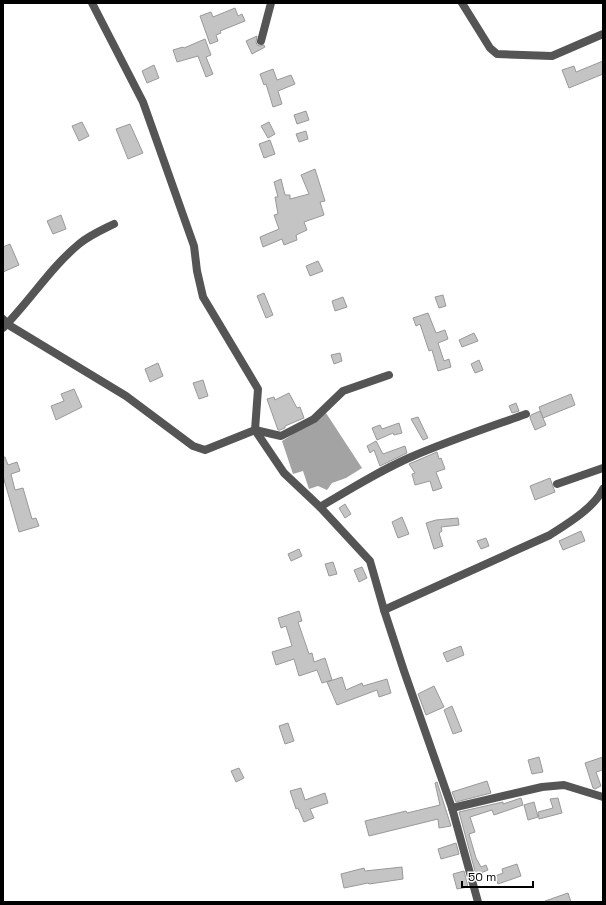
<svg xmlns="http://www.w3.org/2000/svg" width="606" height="905" viewBox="0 0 606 905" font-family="'Space Grotesk',sans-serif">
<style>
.water{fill:#a3a3a3}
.building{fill:#c4c4c4;stroke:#999}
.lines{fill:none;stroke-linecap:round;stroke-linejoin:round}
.minor{stroke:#555;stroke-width:8}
</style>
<rect width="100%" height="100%" fill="#fff"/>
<path class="water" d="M326,413l36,55 -16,10 -14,5 -5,7 -9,-4 -9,3 -6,-18 -10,3 -11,-33z"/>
<g class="building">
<path d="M235,8l3,8 4,-2 3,7 -25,10 1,2 -5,2 2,6 -8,3 -10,-28 11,-4 2,5z"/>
<path d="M257,36l-1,6 1,3 3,1 4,-1 1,2 -13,7 -6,-13z"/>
<path d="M205,39l6,16 -5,2 7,17 -7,3 -8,-21 -21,6 -4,-12 10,-3 1,1z"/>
<path d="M603,61v13l-34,14 -7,-18 12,-4 2,6z"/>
<path d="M154,65l5,13 -12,5 -5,-12z"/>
<path d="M273,69l4,11 14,-5 4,9 -17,7 4,13 -9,3 -7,-23 -2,1 -4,-11z"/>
<path d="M306,111l3,9 -12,4 -3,-9z"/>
<path d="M82,122l7,14 -10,5 -7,-15z"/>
<path d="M269,122l6,12 -7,4 -7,-12z"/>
<path d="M130,124l13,29 -15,6 -12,-30z"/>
<path d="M306,131l2,8 -9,3 -3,-8z"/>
<path d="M270,140l5,14 -11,4 -5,-14z"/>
<path d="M315,169l10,32 -5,1 4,13 -20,7 3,8 -11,5 1,5 -13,5 -2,-6 -19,8 -3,-10 19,-8 -5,-14 4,-1 -3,-17h3l-4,-15 7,-3 4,16h5v4l19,-5 -8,-19z"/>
<path d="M61,215l5,14 -13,5 -6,-13z"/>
<path d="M10,244l9,21 -16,7v-25z"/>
<path d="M318,261l5,10 -13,5 -4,-10z"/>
<path d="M264,293l9,22 -7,3 -9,-22z"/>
<path d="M443,295l3,11 -7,2 -4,-11z"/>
<path d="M343,297l4,10 -12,4 -3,-10z"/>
<path d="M428,313l8,20 9,-3 3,9 -10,4 6,18 5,-2 2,8 -13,4 -6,-21 -3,1 -9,-27 -4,2 -3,-8z"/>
<path d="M474,333l4,8 -16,6 -3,-7z"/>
<path d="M340,353l2,8 -8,3 -3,-9z"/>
<path d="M479,360l4,10 -8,3 -4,-9z"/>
<path d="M158,363l5,13 -13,6 -5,-13z"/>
<path d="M203,380l5,16 -9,3 -6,-16z"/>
<path d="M74,389l8,18 -26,13 -5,-14 13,-5 -3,-7z"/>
<path d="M289,393l8,15 3,-1 4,11 -19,8v2l-5,2h-2l-11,-31 7,-2 1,3z"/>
<path d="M571,394l4,11 -32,13 -4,-11z"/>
<path d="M516,403l3,8 -7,2 -3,-7z"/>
<path d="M540,411l6,14 -11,5 -5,-12 1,-3z"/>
<path d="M418,417l10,21 -5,2 -12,-21z"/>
<path d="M399,423l3,10 -8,2 -1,-2 -16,7 -5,-12 8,-3 2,4z"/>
<path d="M376,441l7,13 22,-8 2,7 -27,13 -6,-16 -4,3 -3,-7z"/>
<path d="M437,452l2,7 2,-1 4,11 -9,3 6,16 -9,3 -3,-10 -15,4 -3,-11 3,-1 -6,-9z"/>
<path d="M3,457h2l3,8 9,-3 3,9 -9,3 4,16 8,-2 9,31 4,-1 3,8 -20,6 -16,-56z"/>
<path d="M550,478l5,14 -20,8 -5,-14z"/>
<path d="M345,504l6,10 -6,4 -6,-10z"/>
<path d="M402,517l7,17 -11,4 -6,-16z"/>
<path d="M458,518l1,7 -18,2 1,4 -3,2 4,13 -9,3 -8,-26 10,-3z"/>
<path d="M581,531l4,10 -22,9 -4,-9z"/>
<path d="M486,538l3,8 -8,3 -4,-8z"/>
<path d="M299,549l3,7 -11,5 -3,-7z"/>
<path d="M333,562l4,12 -8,2 -4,-12z"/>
<path d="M362,567l5,11 -8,4 -5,-12z"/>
<path d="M299,611l3,10 -4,1 11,32 3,-1 2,9 11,-4 7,22 -10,3 -5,-13 -18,6 -5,-17 -18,6 -4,-13 20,-6 -6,-20 -5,2 -3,-10z"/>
<path d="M461,646l3,9 -17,7 -4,-9z"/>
<path d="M342,677l4,13 16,-7 1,3 24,-7 4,14 -12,4 -2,-7 -40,15 -10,-23z"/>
<path d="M434,686l10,21 -18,8 -8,-21z"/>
<path d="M452,706l10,25 -9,3 -9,-24z"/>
<path d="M288,723l6,18 -9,3 -6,-18z"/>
<path d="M539,757l4,15 -11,2 -4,-14z"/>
<path d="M603,757v13l-7,2 5,14 -6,3 -2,-1 -8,-25z"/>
<path d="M239,768l5,10 -8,4 -5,-11z"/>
<path d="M487,781l4,12 -35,9 -4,-10z"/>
<path d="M437,782l14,44 -12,2 -1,-9 -69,17 -4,-15 41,-10 1,2 33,-8 -5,-22z"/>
<path d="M301,788l4,12 20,-7 3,10 -18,6 4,9 -10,4 -6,-14 -2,1 -6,-18z"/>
<path d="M521,798l2,7 -29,10 -2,-5 -22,7 5,15 -6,2 7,24 5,9 5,-2 2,5 -12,5 -17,-63 44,-10v2z"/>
<path d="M558,798l4,15 -23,6 -1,-7 15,-4 -3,-9z"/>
<path d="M534,802l4,15 -10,3 -4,-15z"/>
<path d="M456,843l3,11 -18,5 -3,-10z"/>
<path d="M517,864l4,12 -23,8 -3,-8 8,-3 -1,-4z"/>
<path d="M402,867l1,12 -34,5 -1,-1 -24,5 -3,-14 23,-6 1,3z"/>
<path d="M464,871l4,16 -11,2 -4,-15z"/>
<path d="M568,893l3,9h-26v-1z"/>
</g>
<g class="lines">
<g class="minor">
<path d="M92,3l51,99 51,144 3,25 6,26 55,92 -3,41 29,43 36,34 50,54 14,49 20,61 48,137 26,94"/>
<path d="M462,3l28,45 7,6 55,2 51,-22"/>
<path d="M261,41l10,-38"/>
<path d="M3,319l4,5 119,72 67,50 12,4 50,-20 26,6 33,-17 29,-28 46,-16"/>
<path d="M3,328c27,-27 47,-60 76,-84 11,-9 23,-14 35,-20"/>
<path d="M557,484l46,-16"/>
<path d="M320,507c30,-18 59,-36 91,-50 37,-16 76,-29 115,-43"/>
<path d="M384,610l166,-75c17,-11 44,-27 53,-46"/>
<path d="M452,808l90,-21 22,-2 39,12"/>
</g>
</g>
<rect width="606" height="905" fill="none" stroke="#000000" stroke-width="8"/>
<path d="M462 881v6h71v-6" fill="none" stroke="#000000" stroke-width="2"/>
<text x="468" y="881" font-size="12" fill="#000000" stroke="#ffffff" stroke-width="3" paint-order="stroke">50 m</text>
</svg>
